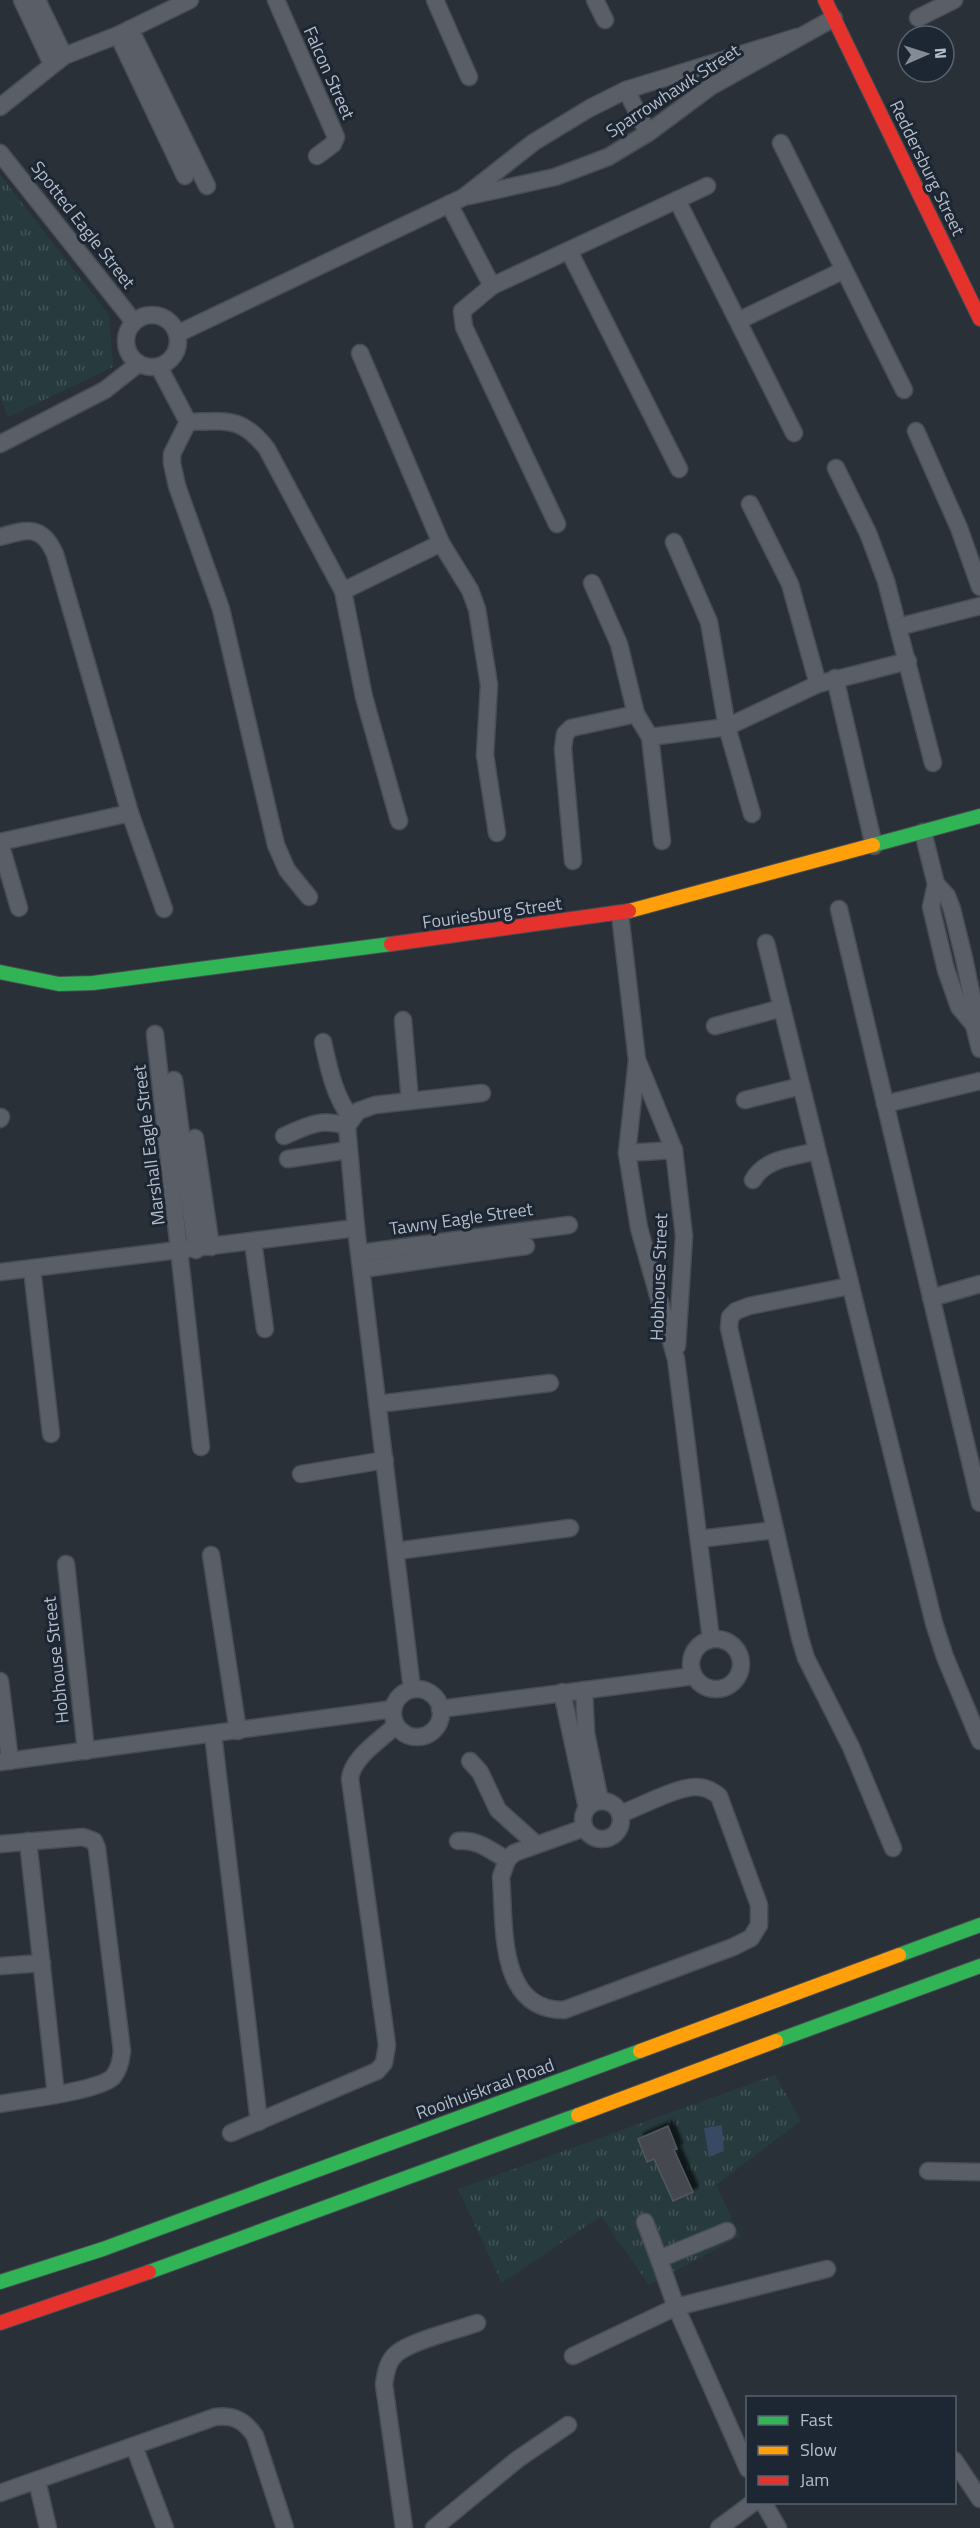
<svg xmlns="http://www.w3.org/2000/svg" width="980" height="2528" viewBox="0 0 980 2528" font-family="'Titillium Web',sans-serif">
<style>
.park{fill:url(#park-tufts)}
.water{fill:#384963}
.building{fill:#444950;stroke:#52575f;stroke-width:1.5;filter:url(#shadow)}
.lines{fill:none;stroke-linecap:round;stroke-linejoin:round}
.street-casing{stroke:#484c53;stroke-width:19}
.fast-casing{stroke:#484c53;stroke-width:16}
.slow-casing{stroke:#484c53;stroke-width:16}
.jam-casing{stroke:#484c53;stroke-width:16}
.street{stroke:#5a5e66;stroke-width:16}
.fast{stroke:#30b455;stroke-width:14}
.slow{stroke:#ff9f0a;stroke-width:14}
.jam{stroke:#e5322d;stroke-width:14}
.labels{text-anchor:middle;stroke-width:6;stroke-linejoin:round;paint-order:stroke}
.street-label{font-size:18px;fill:#b4bcc9;stroke:#1d2633}
</style>
<defs>
<pattern id="park-tufts" width="24" height="20" patternUnits="userSpaceOnUse" patternTransform="scale(1.5)"><rect width="24" height="20" fill="#273a3e"/><path d="M3 7l-1-3M5 7V3M7 7l1-3M15 17l-1-3M17 17v-4M19 17l1-3" fill="none" stroke="#445559"/></pattern>
<filter id="shadow"><feDropShadow dx="5.5" dy="-5.5" stdDeviation="1.5" flood-color="#0009"/></filter>
</defs>
<rect width="100%" height="100%" fill="#2a3038"/>
<g class="park">
<path d="M0,175l109,140 4,52 -105,50 -8,-20z"/>
<path d="M775,2075l26,46 -85,64 24,51 -91,49 -48,-69 -99,67 -44,-94z"/>
</g>
<path class="water" d="M722,2125l2,26 -15,6 -5,-29z"/>
<path class="building" d="M668,2126l9,23 -3,1 19,42 -20,9 -19,-42 -7,3 -9,-23z"/>
<g class="lines">
<g class="street-casing">
<g id="street">
<path d="M22,0l30,64"/>
<path d="M37,0l27,56"/>
<path d="M276,0l60,137 -3,7 -16,12"/>
<path d="M435,0l34,77"/>
<path d="M595,0l10,20"/>
<path d="M918,18l36,-18"/>
<path d="M130,29l77,157"/>
<path d="M118,35l67,141"/>
<path d="M626,90l22,43"/>
<path d="M0,107l64,-51 54,-21 72,-35"/>
<path d="M781,143l123,247"/>
<path d="M0,153l134,169"/>
<path d="M469,196l86,-19 53,-20 40,-24 62,-46 124,-69"/>
<path d="M677,200l117,233"/>
<path d="M449,204l43,82"/>
<path d="M569,251l110,218"/>
<circle cx="152" cy="341" r="26"/>
<path d="M738,321l106,-51"/>
<path d="M177,334l287,-137 70,-55 56,-34 36,-18 171,-53"/>
<path d="M360,353l81,190 29,47 7,19 12,76 -4,70 12,78"/>
<path d="M159,367l29,55c38,-1 54,-6 79,27l76,142 21,106 35,124"/>
<path d="M188,422l-16,32v9l5,23 44,123 55,236 11,25 22,27"/>
<path d="M916,431l43,97 21,59"/>
<path d="M0,444l105,-54 33,-26"/>
<path d="M836,468l32,65 18,48 47,182"/>
<path d="M750,504l40,80 28,100"/>
<path d="M557,524l-93,-197 -2,-16 30,-25 215,-100"/>
<path d="M0,537c26,-8 42,-13 55,17l75,259 34,96"/>
<path d="M674,542l35,80 18,105 25,87"/>
<path d="M592,583l27,61 17,70"/>
<path d="M343,591l98,-48"/>
<path d="M898,627l82,-21"/>
<path d="M835,678l39,168"/>
<path d="M650,737l12,104"/>
<path d="M923,832l13,52 11,12 5,13 12,49 9,44 1,23 6,24"/>
<path d="M0,842l130,-29"/>
<path d="M0,843l19,65"/>
<path d="M573,861l-10,-112 2,-15 6,-6 65,-14 14,23 77,-10 91,-43 90,-23"/>
<path d="M936,884l-5,23 15,63 13,37 15,18"/>
<path d="M839,909l141,594"/>
<path d="M620,914l17,146 -10,93 12,75 37,131 35,280"/>
<path d="M766,943l168,680 11,34 35,84"/>
<path d="M403,1020l7,81"/>
<path d="M715,1026l67,-18"/>
<path d="M155,1034l46,413"/>
<path d="M323,1042c6,27 11,53 28,76"/>
<path d="M638,1062l36,88 10,86 -7,110"/>
<path d="M174,1080l22,170"/>
<path d="M745,1100l56,-14"/>
<path d="M885,1104l95,-23"/>
<path d="M0,1119l1,-2"/>
<path d="M284,1136c25,-11 35,-18 63,-10"/>
<path d="M195,1138l16,109"/>
<path d="M627,1153l47,-3"/>
<path d="M288,1159l60,-9"/>
<path d="M753,1180c12,-22 41,-23 64,-29"/>
<path d="M253,1242l12,87"/>
<path d="M360,1253l209,-28"/>
<path d="M32,1269l19,165"/>
<path d="M362,1269l164,-23"/>
<path d="M0,1272l356,-44"/>
<path d="M850,1286l-101,20 -13,5 -6,6 -1,11 71,310 6,20 45,89 42,101"/>
<path d="M931,1298l49,-14"/>
<path d="M378,1404l172,-21"/>
<path d="M301,1474l84,-14"/>
<path d="M699,1539l76,-9"/>
<path d="M396,1551l174,-23"/>
<path d="M211,1555l27,176"/>
<path d="M66,1564l20,187"/>
<circle cx="716" cy="1664" r="25"/>
<path d="M0,1681l10,80"/>
<path d="M412,1689l-56,-461 -9,-102 11,-15 17,-6 107,-12"/>
<circle cx="417" cy="1713" r="24"/>
<path d="M584,1690l2,43 14,68"/>
<path d="M562,1692l25,116"/>
<path d="M440,1709l254,-33"/>
<path d="M213,1734l46,388"/>
<path d="M470,1761l10,11 18,38 38,34"/>
<path d="M0,1762l393,-53"/>
<circle cx="602" cy="1820" r="19"/>
<path d="M584,1828l-70,25 -7,7 -6,17c4,48 -4,133 63,133l169,-63 18,-9 8,-13v-20l-40,-109c-7,-5 -13,-9 -22,-9 -19,-1 -57,20 -77,27"/>
<path d="M28,1841l28,254"/>
<path d="M458,1841c20,-2 32,9 49,19"/>
<path d="M0,1844l83,-7 11,4 3,7 25,203c-1,10 -3,19 -9,26 -14,14 -91,23 -113,27"/>
<path d="M0,1966l42,-3"/>
<path d="M231,2133l146,-62 7,-8 3,-18 -37,-266c2,-22 31,-39 46,-54"/>
<path d="M928,2171l52,1"/>
<path d="M645,2222l14,37 68,-28"/>
<path d="M659,2259l17,48 72,162"/>
<path d="M573,2356l103,-49 151,-38"/>
<path d="M134,2446l31,82"/>
<path d="M954,2460l26,39"/>
<path d="M37,2481l11,47"/>
<path d="M0,2493l215,-76c19,-2 29,3 40,19l30,92"/>
<path d="M763,2502l15,26"/>
<path d="M404,2528l-20,-144c2,-11 3,-22 12,-30 14,-13 61,-24 81,-31"/>
<path d="M434,2528l84,-69 50,-34"/>
<path d="M719,2528l35,-26"/>
</g>
</g>
<g class="fast-casing">
<g id="fast">
<path d="M873,845l107,-29"/>
<path d="M0,972l59,12 34,-1 298,-39"/>
<path d="M899,1955l81,-30"/>
<path d="M776,2041l204,-75"/>
<path d="M149,2272l429,-157"/>
<path d="M0,2282l103,-33 537,-198"/>
</g>
</g>
<g class="slow-casing">
<g id="slow">
<path d="M629,911l244,-66"/>
<path d="M640,2051l259,-96"/>
<path d="M578,2115l198,-74"/>
</g>
</g>
<g class="jam-casing">
<g id="jam">
<path d="M825,0l155,319"/>
<path d="M391,944l238,-33"/>
<path d="M0,2323l149,-51"/>
</g>
</g>
<use href="#street" class="street"/>
<use href="#fast" class="fast"/>
<use href="#slow" class="slow"/>
<use href="#jam" class="jam"/>
</g>
<g class="labels">
<g class="street-label">
<text transform="translate(329 73) rotate(66)" y="6">Falcon Street</text>
<text transform="translate(673 91) rotate(-33)" y="6">Sparrowhawk Street</text>
<text transform="translate(927 168) rotate(64)" y="6">Reddersburg Street</text>
<text transform="translate(83 225) rotate(52)" y="6">Spotted Eagle Street</text>
<text transform="translate(492 913) rotate(-8)" y="6">Fouriesburg Street</text>
<text transform="translate(149 1145) rotate(-97)" y="6">Marshall Eagle Street</text>
<text transform="translate(461 1219) rotate(-8)" y="6">Tawny Eagle Street</text>
<text transform="translate(659 1277) rotate(-88)" y="6">Hobhouse Street</text>
<text transform="translate(56 1660) rotate(-96)" y="6">Hobhouse Street</text>
<text transform="translate(485 2089) rotate(-20)" y="6">Rooihuiskraal Road</text>
</g>
</g>
<rect x="746" y="2396" width="210" height="108" fill="#1d2633" stroke="#59626f" stroke-width="1.5"/>
<rect x="758" y="2416" width="30" height="9" fill="#30b455" stroke="#59626f" stroke-width="1.5"/>
<text x="800" y="2426" font-size="18" fill="#b4bcc9">Fast</text>
<rect x="758" y="2446" width="30" height="9" fill="#ff9f0a" stroke="#59626f" stroke-width="1.5"/>
<text x="800" y="2456" font-size="18" fill="#b4bcc9">Slow</text>
<rect x="758" y="2476" width="30" height="9" fill="#e5322d" stroke="#59626f" stroke-width="1.5"/>
<text x="800" y="2486" font-size="18" fill="#b4bcc9">Jam</text>
<g transform="translate(926 54) rotate(87)"><circle r="28" fill="#1d2633" stroke="#59626f" stroke-width="1.5"/>
<path d="M0-4.5L10 22L0 15L-10 22Z" fill="#848b96"/>
<text y="-9" font-size="16" font-weight="bold" text-anchor="middle" fill="#b4bcc9">N</text>
</g>
</svg>
